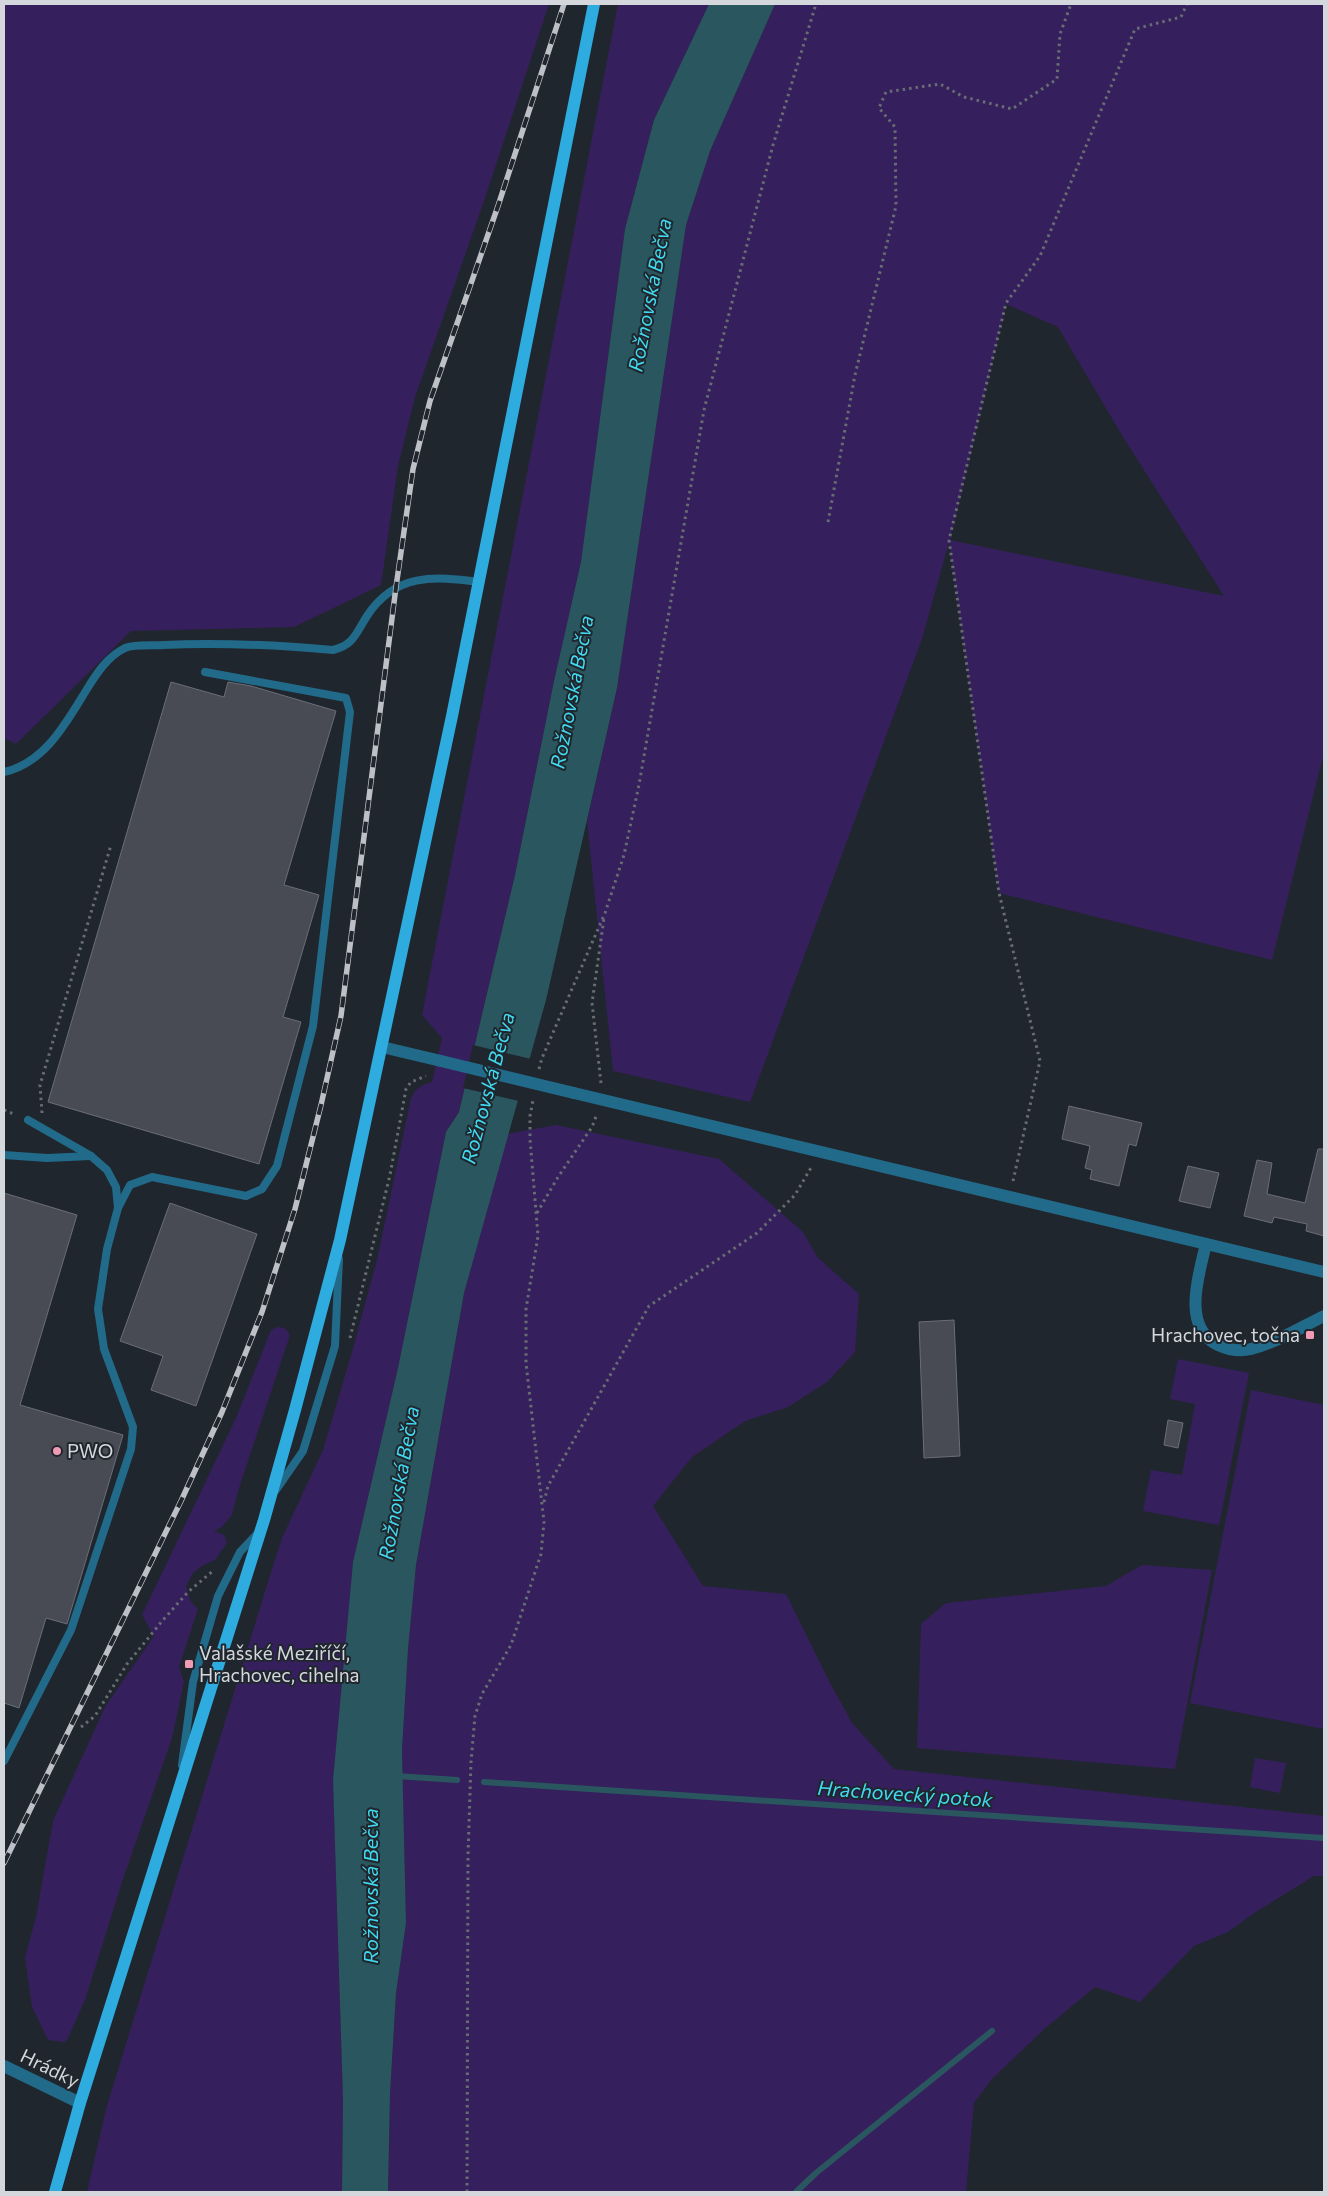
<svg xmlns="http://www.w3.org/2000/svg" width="1328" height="2196" viewBox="0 0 1328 2196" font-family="Commissioner,sans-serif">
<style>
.green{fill:#35205d;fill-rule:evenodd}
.water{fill:#2a575f}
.pier{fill:#20262d}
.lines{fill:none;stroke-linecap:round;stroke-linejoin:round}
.stream{stroke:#2a575f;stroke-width:6}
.building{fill:#484a54;stroke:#6b6e78}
.path{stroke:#686d73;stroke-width:3;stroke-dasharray:2.5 4;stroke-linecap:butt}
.service{stroke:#226a89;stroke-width:8}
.minor{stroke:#226a89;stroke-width:12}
.tertiary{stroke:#226a89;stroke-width:12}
.primary{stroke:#2eacdf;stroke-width:12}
.rail-casing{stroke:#bdc1c7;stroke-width:5.5}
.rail{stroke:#20262d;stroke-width:4;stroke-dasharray:11;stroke-linecap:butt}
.tertiary-bridge{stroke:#226a89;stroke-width:12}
.poi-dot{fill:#f19ab3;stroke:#20262d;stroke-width:2}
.labels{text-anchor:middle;stroke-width:4;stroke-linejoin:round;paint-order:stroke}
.poi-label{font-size:19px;fill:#d4d8dd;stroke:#20262d;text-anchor:start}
.street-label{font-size:19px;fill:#d4d8dd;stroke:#20262d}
.water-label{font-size:20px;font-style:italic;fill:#40d9ef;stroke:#20262d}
</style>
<rect width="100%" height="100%" fill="#20262d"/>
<g class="green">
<path d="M4,4h545l-65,197 -69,196 -17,69 -17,119 -87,42 -163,4 -115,113 -12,-6z"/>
<path d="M618,4h91l-55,116 -29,109 -44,333 -27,119 -39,194 -56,237 -13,20 -48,236 -45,194 -20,218 10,320 -1,92h-255l19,-83 165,-537 11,-34 41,-88 29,-98 25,-92 34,-162c5,-10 10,-13 21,-16l10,-44 -20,-23z"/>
<path d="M775,4h549v748l-52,208 -273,-67 -50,-351 -27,97 -172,463 -137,-31 -26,-250 30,-133 69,-463 24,-74zM1006,304l52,23 65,110 101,159 -274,-56z"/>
<path d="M556,1125l163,34 84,73 15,26 41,36 -4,58 -28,30 -39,25 -43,14 -53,36 -39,49 50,80 83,8 43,87 23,42 42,46 430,47v60h-10l-60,37 -26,19 -34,14 -54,56 -45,-15 -52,43 -52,50 -17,23 -8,89h-578l2,-98 6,-101 10,-70 -4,-173 6,-101 8,-84 48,-272 43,-159z"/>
<path d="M278,1327l7,1 5,7 -51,153 -7,27 -10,12 -8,4 10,4 3,8 -12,17 -12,5 -10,8 -7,13 5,16 7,7 -19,58 5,15 -12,56 -49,141 -38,121 -18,40 -3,2 -16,-2 -16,-33 -7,-50 11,-40 17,-96 52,-114 49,-71 -12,-21 94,-197 35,-88z"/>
<path d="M1178,1359l71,14 -30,152 -76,-14 8,-41 31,5 13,-71 -25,-5z"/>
<path d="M1251,1390l73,15v324l-134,-26z"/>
<path d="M1142,1565l70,5 -37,199 -258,-21 4,-124 25,-21 160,-17z"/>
<path d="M1255,1758l31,5 -6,30 -30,-6z"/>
</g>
<path class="water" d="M709,4h66l-65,147 -24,74 -69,463 -71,312 -82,293 -48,272 -8,84 -6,101 4,173 -10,70 -6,101 -2,98h-46l1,-92 -10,-320 20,-218 45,-194 48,-236 13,-20 56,-237 39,-194 27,-119 44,-333 29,-109z"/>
<path class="pier" d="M473,1045l58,14 -12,42 -56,-13z"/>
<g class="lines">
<g class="stream">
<path d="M396,1776l61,4"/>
<path d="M484,1782l840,56"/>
<path d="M796,2192l20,-19 176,-142"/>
</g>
</g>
<g class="building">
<path d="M171,682l53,15 4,-15 23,4 85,25 -52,174 35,10 -36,122 18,5 -42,142 -211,-62z"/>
<path d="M1069,1106l73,17 -6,23 -7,-2 -10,42 -29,-7 2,-9 -7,-2 5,-22 -28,-7z"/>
<path d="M1318,1149h6v87l-18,-5 1,-7 -33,-7 -2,6 -28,-7 13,-56 15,3 -5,31 38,9z"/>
<path d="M1188,1166l31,7 -9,35 -31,-7z"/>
<path d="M4,1193l73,22 -57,190 103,30 -56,189 -21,-6 -27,90 -15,-5z"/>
<path d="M170,1203l87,31 -61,172 -45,-16 12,-34 -43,-15z"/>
<path d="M954,1320l6,136 -36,2 -5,-136z"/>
<path d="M1168,1420l15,3 -5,25 -14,-3z"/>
</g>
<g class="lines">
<g class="path">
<path d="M828,522l27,-147 41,-169 -1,-79 -16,-19 7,-16 54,-8 24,13 48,12 45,-30 3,-45 11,-30"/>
<path d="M539,1069l3,-11 63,-145 19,-58 15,-70 65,-375 69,-265 43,-141"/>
<path d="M601,1083l-9,-80 12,-85"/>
<path d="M4,1110l12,5"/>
<path d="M42,1113l-2,-28 71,-240"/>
<path d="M1013,1181l27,-120 -41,-168 -50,-353 57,-237 34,-47 95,-227 46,-12 6,-13"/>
<path d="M537,1213l21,-36 34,-50 5,-13"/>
<path d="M350,1338l40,-163 16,-86 5,-7 15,-6"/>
<path d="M544,1502l4,-16 101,-180 108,-73 38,-38 17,-29"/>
<path d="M81,1727l14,-11 32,-52 36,-44 25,-28 26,-22"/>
<path d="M467,2192l1,-337 3,-93 4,-46 7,-22 29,-49 30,-91 3,-32 -18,-159v-54l12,-73 -8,-97v-23l3,-16"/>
</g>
<g class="service">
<path d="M4,772c41,-9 62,-49 83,-83 10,-16 20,-32 38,-41 10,-4 26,-2 38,-3 57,-3 113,0 170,5 21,-5 23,-17 34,-34 28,-43 67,-40 112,-34"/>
<path d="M4,1155l43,3 44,-2"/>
<path d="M118,1208l12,-23 22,-8 94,19 16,-7 15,-23 36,-140 37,-314 -4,-14 -141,-26"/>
<path d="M276,1490l27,-39 32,-105 4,-87"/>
<path d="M4,1761l67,-131 60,-181 2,-22 -29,-78 -6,-40 9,-60 11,-41 -2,-21 -9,-17 -16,-14 -63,-36"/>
<path d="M182,1765l11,-83 25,-86 22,-44 18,-19"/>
</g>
<g class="minor">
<path d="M1206,1244c-7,30 -25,83 12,101 11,5 21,7 33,4 26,-7 49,-21 73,-33"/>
<path d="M4,2066l76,37"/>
</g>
<g class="tertiary">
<path d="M382,1047l59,14"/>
<path d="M574,1093l750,179"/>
</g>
<path class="primary" d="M55,2192l25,-89 184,-583 31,-110 45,-170 112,-524 142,-712"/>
<g class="rail-casing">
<path id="rail" d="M4,1863l177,-362 41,-89 40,-100 33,-103 26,-104 20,-89 55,-429 17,-118 17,-68 68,-195 66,-202"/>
</g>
<use href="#rail" class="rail"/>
<path class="tertiary-bridge" d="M441,1061l133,32"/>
</g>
<g class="poi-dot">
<rect x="1305" y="1330" width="10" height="10" rx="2.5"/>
<circle cx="57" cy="1451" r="5"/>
<rect x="184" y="1659" width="10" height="10" rx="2.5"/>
</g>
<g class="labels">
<g class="poi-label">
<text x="1300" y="1342" text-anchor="end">Hrachovec, točna</text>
<text x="67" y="1458">PWO</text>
<text x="199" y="1660">Valašské Meziříčí,<tspan x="199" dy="22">Hrachovec, cihelna</tspan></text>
</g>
<g class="street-label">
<text transform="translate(50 2068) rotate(26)" y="7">Hrádky</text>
</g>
<g class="water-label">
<text transform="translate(650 295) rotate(-79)" y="7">Rožnovská Bečva</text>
<text transform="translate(572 692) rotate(-79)" y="7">Rožnovská Bečva</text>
<text transform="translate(488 1088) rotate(-75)" y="7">Rožnovská Bečva</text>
<text transform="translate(399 1483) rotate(-80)" y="7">Rožnovská Bečva</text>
<text transform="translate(905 1794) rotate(4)" y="7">Hrachovecký potok</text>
<text transform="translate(371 1886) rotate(-90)" y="7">Rožnovská Bečva</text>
</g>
</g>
<rect width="1328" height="2196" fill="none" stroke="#d4d8dd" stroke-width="10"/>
</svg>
